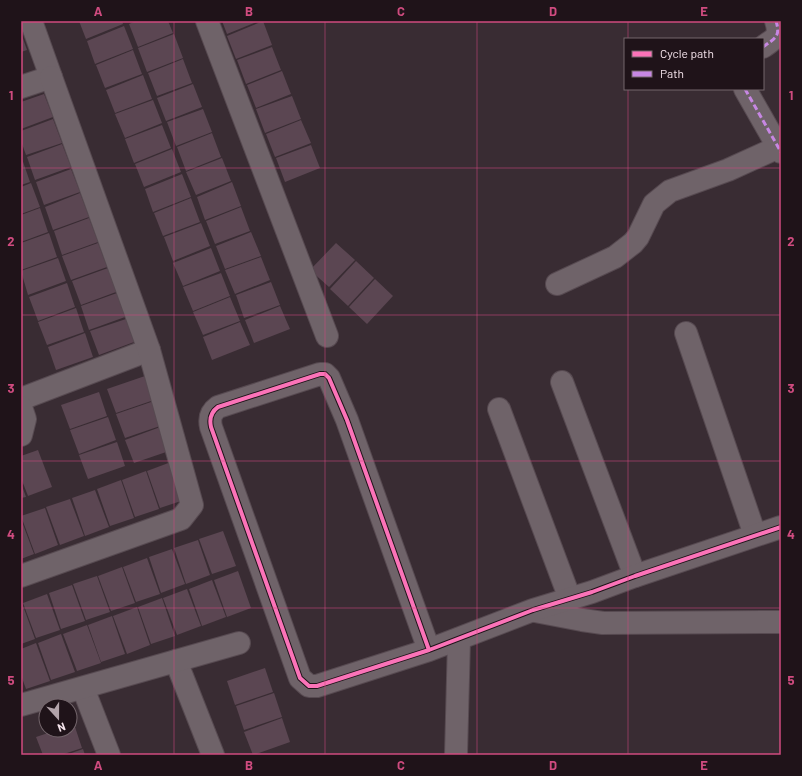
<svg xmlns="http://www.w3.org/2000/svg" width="802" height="776" viewBox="0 0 802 776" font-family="Barlow,sans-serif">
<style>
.building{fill:#5b4652}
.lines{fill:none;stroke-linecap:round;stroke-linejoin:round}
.minor-casing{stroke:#574a51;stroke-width:24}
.minor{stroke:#6f6369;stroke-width:22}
.quiet{stroke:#c787e3;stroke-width:3;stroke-dasharray:6 3;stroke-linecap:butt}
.cycleway-casing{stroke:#1f1319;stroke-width:6}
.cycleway{stroke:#fb73b8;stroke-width:4}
.grid{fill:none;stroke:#cf4b7f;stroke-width:1;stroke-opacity:0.55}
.neatline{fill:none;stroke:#cf4b7f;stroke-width:1.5}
.grid-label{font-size:13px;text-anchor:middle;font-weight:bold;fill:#cf4b7f}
</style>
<rect width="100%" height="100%" fill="#392c33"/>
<g class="building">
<path d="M79,21h43l1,3 -37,15z"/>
<path d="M136,21h32l5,12 -35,14 -9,-23z"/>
<path d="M222,21h37l-32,13z"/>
<path d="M263,21l9,24 -36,14 -9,-23z"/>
<path d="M124,26l9,23 -38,15 -8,-23z"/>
<path d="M21,33l6,17 -6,2z"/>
<path d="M174,34l9,24 -36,14 -9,-24z"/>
<path d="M272,47l9,23 -35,14 -9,-24z"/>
<path d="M133,50l9,24 -37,14 -9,-23z"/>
<path d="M183,59l9,24 -35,13 -9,-23z"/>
<path d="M282,71l9,23 -35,14 -9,-23z"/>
<path d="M143,75l9,24 -37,14 -9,-23z"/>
<path d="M193,84l9,23 -36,14 -9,-23z"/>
<path d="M44,94l9,23 -32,12v-27z"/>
<path d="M292,96l9,23 -36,14 -9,-24z"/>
<path d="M153,100l9,23 -37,15 -10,-24z"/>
<path d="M203,109l9,23 -36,14 -9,-24z"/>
<path d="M53,119l9,24 -36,12 -5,-14v-10z"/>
<path d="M301,120l10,23 -36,14 -9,-23z"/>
<path d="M162,125l9,23 -37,15 -9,-24z"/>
<path d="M212,133l9,24 -35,14 -9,-24z"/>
<path d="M62,144l9,23 -36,13 -8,-23z"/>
<path d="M311,145l9,23 -35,14 -9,-24z"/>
<path d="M172,149l9,23 -37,15 -9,-23z"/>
<path d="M21,156l9,26 -9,3z"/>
<path d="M222,158l9,23 -35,14 -10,-23z"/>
<path d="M71,169l9,23 -36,13 -8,-23z"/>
<path d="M182,174l9,23 -38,15 -8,-23z"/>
<path d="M232,182l9,24 -36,14 -8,-23z"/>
<path d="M31,183l9,24 -19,7v-27z"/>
<path d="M80,193l9,24 -36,13 -8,-23z"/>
<path d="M191,198l9,24 -37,14 -9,-23z"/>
<path d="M241,207l9,24 -35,13 -9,-23z"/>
<path d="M40,208l8,24 -27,10v-27z"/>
<path d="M89,218l9,24 -36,13 -8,-24z"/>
<path d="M201,223l9,23 -37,15 -9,-24z"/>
<path d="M251,232l10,24 -36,13 -9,-23z"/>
<path d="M49,233l8,24 -36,13v-27z"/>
<path d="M98,243l9,24 -36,13 -9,-24z"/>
<path d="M336,243l19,17 -26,27 -19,-17z"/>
<path d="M211,248l9,23 -37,15 -10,-23z"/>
<path d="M261,257l9,23 -35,14 -10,-24z"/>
<path d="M58,258l8,23 -38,14 -7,-24z"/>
<path d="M356,261l18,17 -26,28 -18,-17z"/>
<path d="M108,268l8,24 -35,13 -9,-24z"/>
<path d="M221,273l9,23 -37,15 -10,-24z"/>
<path d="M375,279l18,17 -26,28 -18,-17z"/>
<path d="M271,282l9,23 -36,13 -8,-23z"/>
<path d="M67,283l8,24 -37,14 -9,-24z"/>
<path d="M117,293l8,24 -36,13 -8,-24z"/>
<path d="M230,297l10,24 -37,14 -10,-23z"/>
<path d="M280,306l10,23 -36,14 -9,-23z"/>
<path d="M76,308l8,24 -37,13 -9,-23z"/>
<path d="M126,319l8,23 -35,13 -9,-24z"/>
<path d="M240,322l10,23 -38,15 -9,-23z"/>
<path d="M85,333l8,24 -37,13 -8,-23z"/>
<path d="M145,376l9,24 -38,13 -9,-24z"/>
<path d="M99,392l8,24 -37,13 -9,-24z"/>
<path d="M154,401l9,24 -38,13 -9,-24z"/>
<path d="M108,417l8,23 -37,14 -9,-24z"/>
<path d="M163,426l9,24 -38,13 -9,-23z"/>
<path d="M117,442l8,24 -37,13 -9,-24z"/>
<path d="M38,450l14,37 -24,9 -7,-18v-22z"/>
<path d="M171,462l13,38 -24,8 -13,-37z"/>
<path d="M146,471l13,38 -24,8 -13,-37z"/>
<path d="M121,480l13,38 -24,8 -13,-37z"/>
<path d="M21,483l5,14 -5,1z"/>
<path d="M95,490l14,37 -24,9 -13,-38z"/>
<path d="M70,499l14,37 -24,9 -14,-38z"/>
<path d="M45,508l13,37 -23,9 -14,-38z"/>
<path d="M21,519l13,35 -13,5z"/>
<path d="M223,531l13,35 -24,8 -13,-35z"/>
<path d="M198,540l12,35 -24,9 -12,-36z"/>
<path d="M172,549l13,35 -24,9 -12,-36z"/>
<path d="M147,558l13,36 -24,8 -13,-35z"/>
<path d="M122,567l13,36 -24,8 -13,-35z"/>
<path d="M238,571l13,37 -24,9 -13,-37z"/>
<path d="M97,576l13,36 -24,8 -13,-36z"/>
<path d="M212,580l14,37 -24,9 -13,-37z"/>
<path d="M72,585l13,36 -24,8 -12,-36z"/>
<path d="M187,589l14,37 -24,9 -14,-37z"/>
<path d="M47,594l13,36 -24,8 -13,-35z"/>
<path d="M162,598l13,38 -24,8 -13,-37z"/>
<path d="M21,603h1l13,36 -14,5z"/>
<path d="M137,607l13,38 -23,9 -14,-38z"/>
<path d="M112,616l13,38 -24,8 -13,-37z"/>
<path d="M87,625l14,38 -24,8 -14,-37z"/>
<path d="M61,634l14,38 -24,8 -13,-37z"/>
<path d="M36,643l14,38 -24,8 -5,-14v-26z"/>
<path d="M265,668l8,24 -38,13 -8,-24z"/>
<path d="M274,693l8,24 -38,13 -8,-24z"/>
<path d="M282,718l8,24 -37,13 -9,-23z"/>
<path d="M74,724l8,24 -21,7h-18l-7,-18 21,-7h13v-5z"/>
<path d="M83,749l2,6h-19z"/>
</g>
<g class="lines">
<g class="minor-casing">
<g id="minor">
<path d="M207,21l120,315"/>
<path d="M763,47c12,-9 18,-10 13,-26"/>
<path d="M21,87l30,-10 -20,-56"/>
<path d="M745,89l36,63"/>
<path d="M557,284l58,-27 18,-14 5,-6 16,-33 16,-13 58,-21 53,-24"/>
<path d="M686,333l69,202"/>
<path d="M562,382l73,194"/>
<path d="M21,399l128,-49"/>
<path d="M21,407l4,12 -4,16"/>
<path d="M499,409l71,190"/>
<path d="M21,576l160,-57 11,-14 -43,-155 -98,-273"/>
<path d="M535,611l47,9 21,3 178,-1"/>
<path d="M429,650l-82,-230 -18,-42 -4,-4h-5l-102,33c-7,5 -9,11 -7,20l89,251 9,8h8l112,-36 104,-40 59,-18 43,-16 146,-49"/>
<path d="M176,661l37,94"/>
<path d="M83,688l26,67"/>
<path d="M21,705l218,-62"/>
<path d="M456,755l3,-116"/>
</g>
</g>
<use href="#minor" class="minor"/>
<g class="quiet">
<path d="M763,47c12,-9 18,-10 13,-26"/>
<path d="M745,89l36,63"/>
</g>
<g class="cycleway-casing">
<path id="cycleway" d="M429,650l-82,-230 -18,-42 -4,-4h-5l-102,33c-7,5 -9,11 -7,20l89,251 9,8h8l112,-36 104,-40 59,-18 43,-16 146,-49"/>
</g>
<use href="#cycleway" class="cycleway"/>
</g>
<path class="grid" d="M174,21v734M325,21v734M477,21v734M628,21v18M628,89v666M21,168h760M21,315h760M21,461h760M21,608h760"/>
<rect width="802" height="776" fill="none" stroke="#1f1319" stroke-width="44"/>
<rect x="624" y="38" width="140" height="52" fill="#1f1319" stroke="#75676d"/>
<rect x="632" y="51" width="20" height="6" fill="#fb73b8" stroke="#75676d"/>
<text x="660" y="58" font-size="12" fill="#f5e4ec">Cycle path</text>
<rect x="632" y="71" width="20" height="6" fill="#c787e3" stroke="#75676d"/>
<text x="660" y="78" font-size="12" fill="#f5e4ec">Path</text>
<g transform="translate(58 718) rotate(159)"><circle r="19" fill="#1f1319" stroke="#75676d"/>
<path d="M0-3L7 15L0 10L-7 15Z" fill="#b3a4ab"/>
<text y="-6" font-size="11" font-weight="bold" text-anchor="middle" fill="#f5e4ec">N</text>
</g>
<rect x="22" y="22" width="758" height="732" class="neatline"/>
<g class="grid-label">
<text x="98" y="16">A</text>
<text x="249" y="16">B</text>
<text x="401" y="16">C</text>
<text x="553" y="16">D</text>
<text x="704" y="16">E</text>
<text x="11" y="100">1</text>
<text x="791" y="100">1</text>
<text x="11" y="246">2</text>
<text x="791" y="246">2</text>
<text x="11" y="393">3</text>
<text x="791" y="393">3</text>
<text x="11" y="539">4</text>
<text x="791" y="539">4</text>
<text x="11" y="685">5</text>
<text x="791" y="685">5</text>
<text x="98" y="770">A</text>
<text x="249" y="770">B</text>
<text x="401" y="770">C</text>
<text x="553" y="770">D</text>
<text x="704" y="770">E</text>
</g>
</svg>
